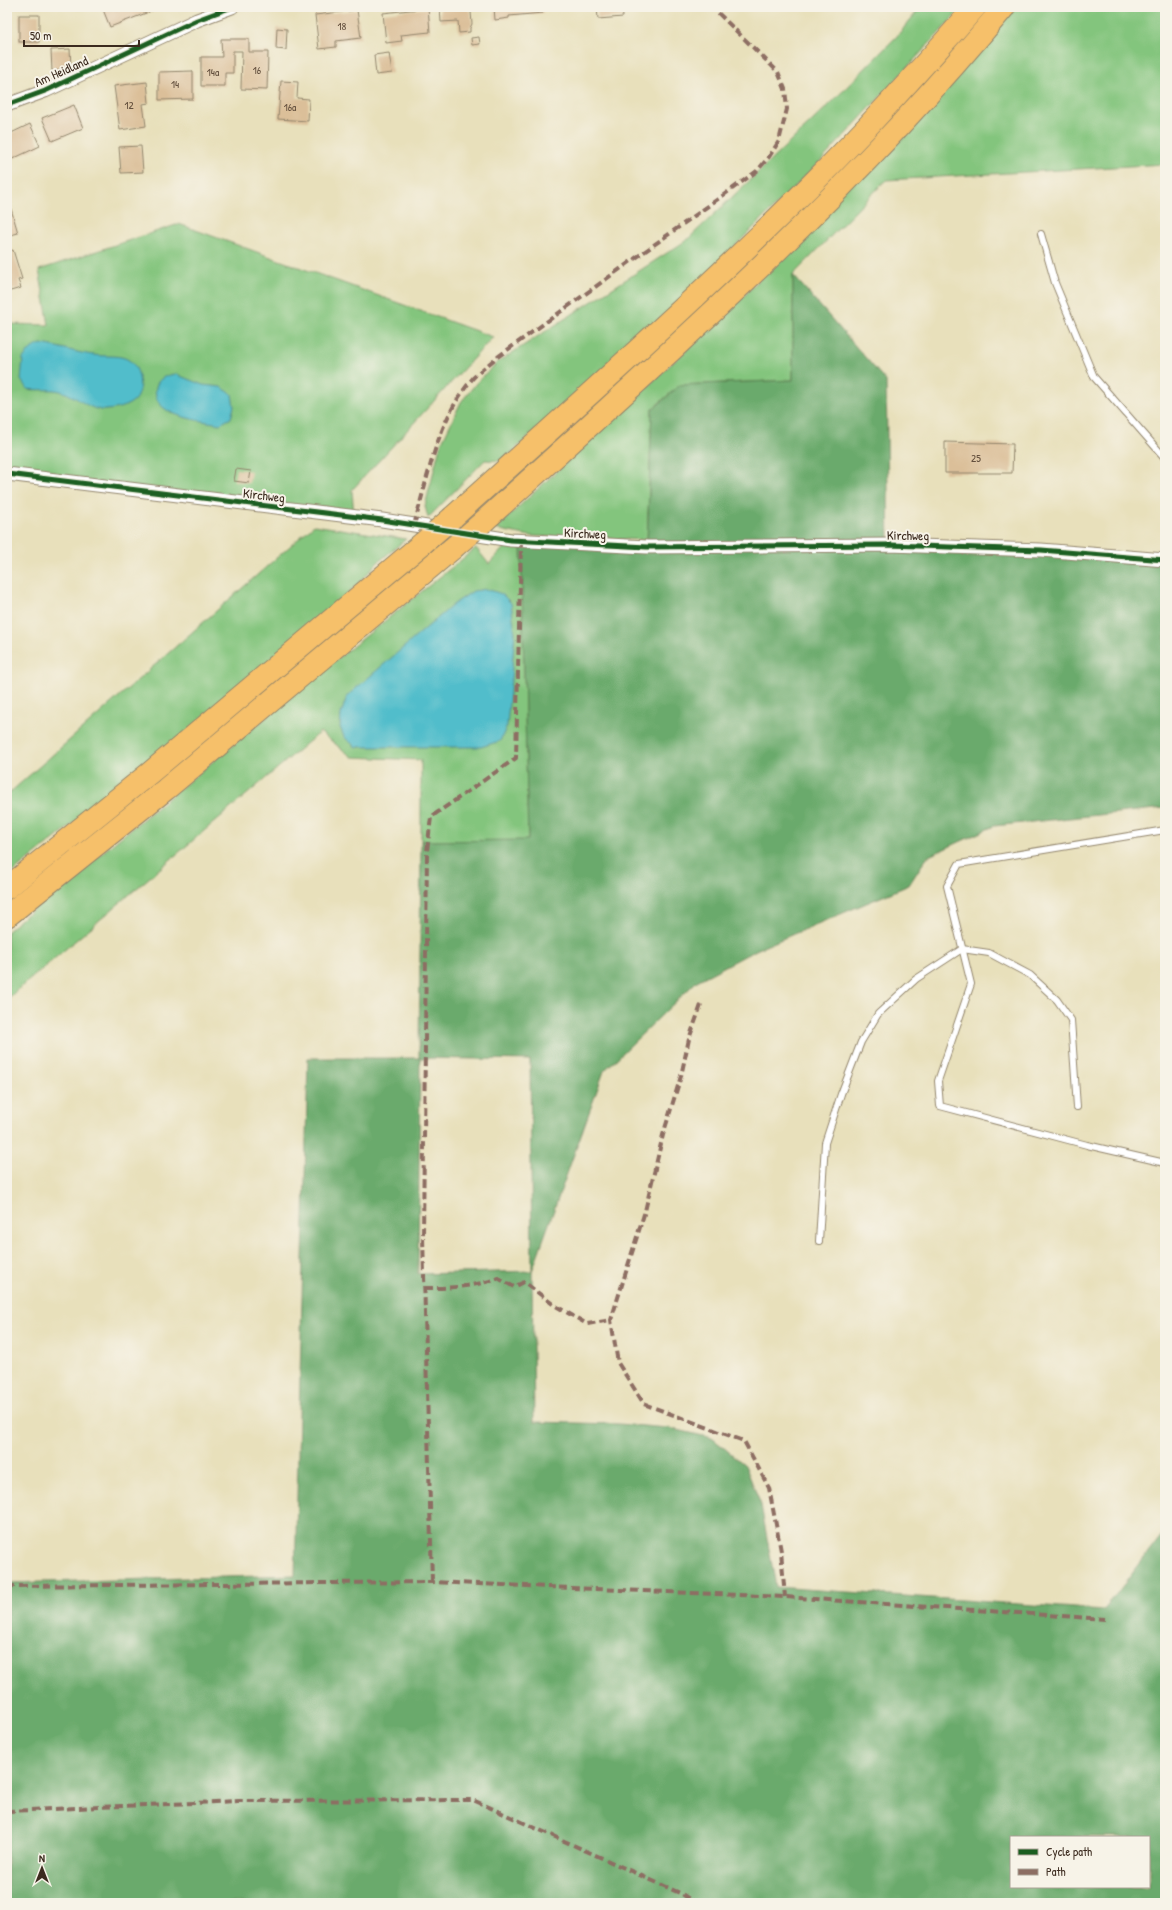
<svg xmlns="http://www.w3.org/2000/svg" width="1172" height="1910" viewBox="0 0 1172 1910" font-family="'Patrick Hand',sans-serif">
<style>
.green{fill:#83c57d;stroke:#5f784e}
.forest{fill:#6aaa6c;stroke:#526a45;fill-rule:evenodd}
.water{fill:#51bdcb;stroke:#467474}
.building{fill:#dbbf99}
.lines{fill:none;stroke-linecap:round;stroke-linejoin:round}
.lane-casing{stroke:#92856c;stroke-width:8}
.street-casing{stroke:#92856c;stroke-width:15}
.highway-casing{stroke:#92856c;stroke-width:24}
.lane{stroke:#fff;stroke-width:6}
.street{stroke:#fff;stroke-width:13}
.highway{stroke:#f6c06b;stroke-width:22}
.highway-bridge-casing{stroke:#92856c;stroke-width:24;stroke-linecap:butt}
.highway-bridge{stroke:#f6c06b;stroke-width:22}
.quiet{stroke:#8d6e63;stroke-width:4;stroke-dasharray:8 4;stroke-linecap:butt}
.cycleway-casing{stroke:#f7f3e8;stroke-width:8}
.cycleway{stroke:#1b5e20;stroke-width:5}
.labels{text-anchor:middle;stroke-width:4;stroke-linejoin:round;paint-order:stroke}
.number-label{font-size:11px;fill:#634f3d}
.street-label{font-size:13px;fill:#3b2a1e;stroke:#f7f3e8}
</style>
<rect width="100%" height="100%" fill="#f7f3e8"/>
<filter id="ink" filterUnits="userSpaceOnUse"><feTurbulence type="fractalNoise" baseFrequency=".025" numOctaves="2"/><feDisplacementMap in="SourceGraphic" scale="8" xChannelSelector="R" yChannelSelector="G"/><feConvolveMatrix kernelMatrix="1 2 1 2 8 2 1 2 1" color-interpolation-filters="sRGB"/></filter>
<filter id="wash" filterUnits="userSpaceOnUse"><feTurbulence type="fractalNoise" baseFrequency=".012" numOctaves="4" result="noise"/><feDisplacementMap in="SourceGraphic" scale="16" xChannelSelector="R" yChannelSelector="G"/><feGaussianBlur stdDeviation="0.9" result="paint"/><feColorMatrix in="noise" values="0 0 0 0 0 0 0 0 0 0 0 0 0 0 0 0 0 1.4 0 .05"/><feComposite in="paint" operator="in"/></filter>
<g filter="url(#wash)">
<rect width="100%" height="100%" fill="#e8e0bb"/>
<g class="green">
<path d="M921,7h42l-144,156 -144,142 -173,156 -17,-1 -57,58 -3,-12 15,-60 21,-44 17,-21 20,-19 189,-122 145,-138 65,-66z"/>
<path d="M1014,7h151v157l-279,16 -93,95v105l-113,5 -28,24 -5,131 -117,-4 -35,-7 248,-232z"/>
<path d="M179,224l314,113 -141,153 2,27 -347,-43v-150l42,1 -10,-55z"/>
<path d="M314,525l92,14 -29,24 -16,18 -125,111 -229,185v-82z"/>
<path d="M511,540h10l7,301h-107v-81l-69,-3 -32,-25 -313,267v-68l329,-271 140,-112 13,16z"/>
</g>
<path class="forest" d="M793,275l93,106 3,164 276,15v248l-171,18 -67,31 -18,28 -153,65 -59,31 -93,90 -72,200 2,151 85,2 50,4 43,10 33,27 16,40 15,82 328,23 61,-79v372h-1158v-320l288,-8 13,-517h111l2,-217 107,-1 -7,-300 126,7 5,-137 28,-25 113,-5zM420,1058l110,2 2,211 -114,3zM1011,1837h138v50h-138z"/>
<g class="water">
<path d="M41,344c22,3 43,12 66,12 7,0 17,0 23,5 9,6 12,23 8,33 -3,11 -20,15 -31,16 -16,2 -29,-13 -44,-18 -9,-4 -25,-1 -36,-3l-6,-9 2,-22 9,-10z"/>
<path d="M175,374l28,11 18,2 11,7 2,13 -3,11 -11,6c-21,-4 -70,-7 -64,-37 2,-9 11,-12 19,-13z"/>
<path d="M487,589l15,5 9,9 4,30 -8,93 -7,15 -19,6h-125l-12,-10 -4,-10 1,-13 6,-18 107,-92 19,-13z"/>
</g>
<g id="blocks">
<g class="building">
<path d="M102,7h51l1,3 -44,17z"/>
<path d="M440,7h28l1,4 2,1 1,12 -2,4v4l-11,1 -1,-12 -17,1z"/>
<path d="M494,7h49v6l-34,3v2l-14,2z"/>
<path d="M597,7h25l1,10 -25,2z"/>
<path d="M428,8l2,24 -29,3 1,6 -16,2 -3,-30z"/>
<path d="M357,10l4,28 -25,3v6l-17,2 -4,-34z"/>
<rect x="19" y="15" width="20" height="27"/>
<path d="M277,28l10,1 -1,21 -10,-1z"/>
<path d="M479,37l1,7 -8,1 -1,-7z"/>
<path d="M221,39h28v13h19l-1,38 -26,-1 1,-38h-9v22h-8v13h-24v-29h21z"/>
<path d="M70,49l1,18 -11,1v2l-8,1 -1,-21z"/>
<path d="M389,53l3,20 -16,2 -2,-20z"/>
<path d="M193,71v28l-34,1v-28z"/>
<path d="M281,81l17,1 -1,16 12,1 -1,22 -30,-2z"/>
<path d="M147,82l2,21 -6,1 3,22 -26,4 -6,-44z"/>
<path d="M74,105l9,23 -31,13 -10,-23z"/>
<path d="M30,124l10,22 -32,15 -1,-26z"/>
<path d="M141,146l2,26 -22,1 -2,-26z"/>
<path d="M7,195l11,38 -11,3z"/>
<path d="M13,250l9,29 -4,1 3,8 -14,4v-40z"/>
<path d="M945,442l68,2 -1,29h-67z"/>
<path d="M236,469l15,2 -2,12 -15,-2z"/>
</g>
</g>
</g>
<g filter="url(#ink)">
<use href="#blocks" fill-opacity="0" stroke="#92856c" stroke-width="1"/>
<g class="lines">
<g class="lane-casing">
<g id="lane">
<path d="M1041,234l14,49 39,94 71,81"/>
<path d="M1165,830l-206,34 -12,22 24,98 -33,97 2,25 147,39 78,18"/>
<path d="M819,1241l6,-98 16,-49 20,-52 17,-28 38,-35 46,-30 27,4 41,22 27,25 14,20 6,87"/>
</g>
</g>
<g class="street-casing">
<g id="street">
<path d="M7,105l38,-14 152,-71 35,-13"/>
<path d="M7,474l375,46 129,20 136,7 242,-2 152,5 124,10"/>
</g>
</g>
<g class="highway-casing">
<g id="highway">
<path d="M453,517c121,-109 243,-217 358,-332 57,-57 111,-117 164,-178"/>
<path d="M483,522c181,-164 365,-326 521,-515"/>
<path d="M7,888l144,-116 272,-229"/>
<path d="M7,916l159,-127 287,-241"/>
</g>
</g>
<use href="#lane" class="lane"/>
<use href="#street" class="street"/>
<use href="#highway" class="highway"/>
<g class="highway-bridge-casing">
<g id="highway-bridge">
<path d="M423,543l30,-26"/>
<path d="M453,548l30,-26"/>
</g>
</g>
<use href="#highway-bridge" class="highway-bridge"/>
<g class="quiet">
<path d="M414,525c15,-51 23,-105 59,-147 7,-7 16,-14 23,-20l261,-187 12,-14 10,-16 8,-32 -2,-20 -7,-17 -66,-65"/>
<path d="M701,1005l-12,34 -8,37 -18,59 -18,76 -34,109 7,43 26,41 100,37 25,47 12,63 4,46"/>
<path d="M425,1288c25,0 49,-1 73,-10l16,9 10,-5 30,23 33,19 24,-4"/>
<path d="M432,1582l-9,-346 4,-385 4,-34 85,-59 5,-218"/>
<path d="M7,1586l425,-4 353,15 320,22"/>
<path d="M7,1811l232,-10 234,-1 209,94 13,9"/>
</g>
<g class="cycleway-casing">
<g id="cycleway">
<path d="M7,105l38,-14 152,-71 35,-13"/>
<path d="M7,474l375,46 129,20 136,7 242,-2 152,5 124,10"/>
</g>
</g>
<use href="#cycleway" class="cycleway"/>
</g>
</g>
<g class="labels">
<g class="number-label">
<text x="342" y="30">18</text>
<text x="257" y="74">16</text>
<text x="213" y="76">14a</text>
<text x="175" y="88">14</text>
<text x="129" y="109">12</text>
<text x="290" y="111">16a</text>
<text x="976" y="462">25</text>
</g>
<g class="street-label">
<text transform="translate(61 71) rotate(-24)" y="5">Am Heidland</text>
<text transform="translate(264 495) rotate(7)" y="5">Kirchweg</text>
<text transform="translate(585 533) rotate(3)" y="5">Kirchweg</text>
<text transform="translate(908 535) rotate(1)" y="5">Kirchweg</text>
</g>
</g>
<rect width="1172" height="1910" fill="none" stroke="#f7f3e8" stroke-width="24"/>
<rect x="1010" y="1836" width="140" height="52" fill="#f7f3e8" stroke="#aca397"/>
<rect x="1018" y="1849" width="20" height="6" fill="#1b5e20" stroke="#aca397"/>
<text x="1046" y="1856" font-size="12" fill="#3b2a1e">Cycle path</text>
<rect x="1018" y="1869" width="20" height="6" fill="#8d6e63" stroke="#aca397"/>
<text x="1046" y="1876" font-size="12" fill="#3b2a1e">Path</text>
<g transform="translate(42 1868)" stroke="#f7f3e8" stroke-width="3" paint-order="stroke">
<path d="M0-3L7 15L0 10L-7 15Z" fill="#3b2a1e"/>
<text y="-6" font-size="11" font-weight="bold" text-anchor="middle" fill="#3b2a1e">N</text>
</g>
<path d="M24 40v6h115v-6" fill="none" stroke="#3b2a1e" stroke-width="2"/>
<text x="30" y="40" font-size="12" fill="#3b2a1e" stroke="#f7f3e8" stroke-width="3" paint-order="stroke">50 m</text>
</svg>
